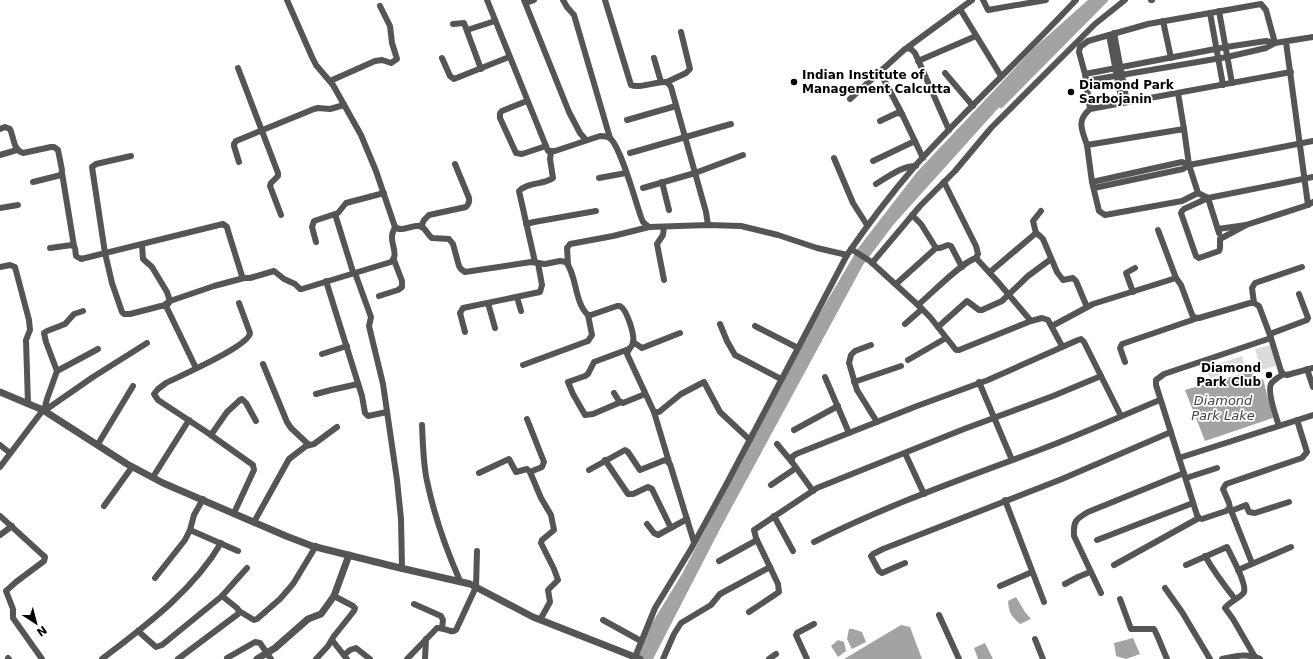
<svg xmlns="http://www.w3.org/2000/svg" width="1313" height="659" viewBox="0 0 1313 659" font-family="'DejaVu Sans',sans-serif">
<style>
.green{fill:#dcdcdc}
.water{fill:#a3a3a3}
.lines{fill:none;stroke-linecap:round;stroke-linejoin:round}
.canal{stroke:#a3a3a3;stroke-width:6}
.minor{stroke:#555;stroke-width:6}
.tertiary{stroke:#555;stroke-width:7}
.poi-dot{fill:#000;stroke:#fff;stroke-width:1.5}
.labels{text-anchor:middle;stroke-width:3.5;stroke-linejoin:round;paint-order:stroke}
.poi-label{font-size:12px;font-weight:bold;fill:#000;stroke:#fff;text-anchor:start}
.water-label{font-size:13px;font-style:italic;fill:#444;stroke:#fff}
</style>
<rect width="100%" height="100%" fill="#fff"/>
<g class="green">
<path d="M1271,345l5,21 -15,4 -6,-21z"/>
<path d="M1242,356l3,12 -35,10 -4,-10z"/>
</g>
<g class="water">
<path d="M1088,0h15l-64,63 -145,161 -31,41 -142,262 -68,132h-16l12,-31 33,-54 123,-236 54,-91 58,-75 117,-124z"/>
<path d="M1252,371l3,7 8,1 10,39 -68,23 -20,-51z"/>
<path d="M1016,597l9,15 6,7 -11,5c-9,-8 -11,-11 -12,-23z"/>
<path d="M901,625l9,2 12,32h-78z"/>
<path d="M849,629h4l9,3 4,10 -14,7 -5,-10z"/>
<path d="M1133,638l7,16 -14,5 -10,-3 -2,-13z"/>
<path d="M838,640l6,2 2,9 -8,6 -7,-11z"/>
<path d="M985,643l8,16h-15l-4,-11z"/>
</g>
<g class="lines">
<path class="canal" d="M1001,105l104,-105"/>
<g class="minor">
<path d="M287,0l25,57 4,8 17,20 28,50 15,36 19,56c8,6 17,-3 26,-1 4,2 7,9 11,12l17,1 4,5 6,22 2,3 4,3 66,-10 14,2 15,-3 6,1c11,13 8,40 22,53h3l26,-9h3c7,4 15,29 13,37 -1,4 -5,6 -6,11l27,58h5l22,-18 23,-12 16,30 30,28"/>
<path d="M487,0l61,151h7l45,-15c4,0 8,0 11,3 11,12 24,61 30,78l2,5 6,5 59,-2 33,1 37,9 39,13 30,7"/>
<path d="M524,0l45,112 11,21 6,7"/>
<path d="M563,0l4,7 7,8 36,123"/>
<path d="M605,0l26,85c8,4 25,-4 36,-3l4,5 35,125 2,13"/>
<path d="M983,0l5,10 58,-10"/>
<path d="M1151,0h1"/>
<path d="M526,3l8,-3"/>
<path d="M960,9l41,67"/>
<path d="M1219,11l13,72"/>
<path d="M1210,13l13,72"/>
<path d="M1163,21l8,37"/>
<path d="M453,24l11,-1 17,46"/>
<path d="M467,30l28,-9"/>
<path d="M1114,33l13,69"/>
<path d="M1109,35l13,68"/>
<path d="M1286,42l22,163"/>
<path d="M1275,43l-9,-33 -5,-6 -113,20 -60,17 -8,6 -1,5 6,22 5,35c-14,12 -8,21 -3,36l97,-16 5,36 124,-24"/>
<path d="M908,47l64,-47"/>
<path d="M442,58l8,18 4,3 55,-22"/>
<path d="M654,58l7,24"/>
<path d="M918,61l58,-25"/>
<path d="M238,68l40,105v3l-7,7 -1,3 11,29"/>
<path d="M880,72l22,42"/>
<path d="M945,73l28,33"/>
<path d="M1085,74l141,-27 40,-6 9,2 38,-6"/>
<path d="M330,81l45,-20 7,-1 9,3 6,-4 -5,-16 -2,-17 -10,-20"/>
<path d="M1086,81l141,-24 39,-9 9,-5"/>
<path d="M667,82l19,-9 4,-4 -9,-37"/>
<path d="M1178,93l6,36"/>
<path d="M850,99l55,-50 5,-1 5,5 34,77"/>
<path d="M527,101l-25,10 -2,2v5l16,35 6,1 24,-8"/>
<path d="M1090,109l201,-37"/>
<path d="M627,120l49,-14"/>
<path d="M880,121l17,-8 5,1 21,44"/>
<path d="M0,129l5,-2 5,2c4,8 3,21 13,24l28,-6h3l4,3 4,20 -1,5 -28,7"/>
<path d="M1087,145l5,37 7,29 6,4 77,-14 16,-8"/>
<path d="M630,153l101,-29"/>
<path d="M0,155l17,-5"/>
<path d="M131,156l-35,8 -4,3 13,86 7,30 10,29 2,2h6l31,-8h5l30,62"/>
<path d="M834,158l19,45 14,22"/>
<path d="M873,161l42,-20"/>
<path d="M239,162l-5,-16v-2l2,-3 78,-32 4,-1 12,1 14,-4"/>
<path d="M1189,165l9,28 10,5 11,35"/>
<path d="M62,173l12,73"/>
<path d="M599,178l27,-5"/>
<path d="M662,182l7,28"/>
<path d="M944,182l32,64 2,8 -2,4"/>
<path d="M1092,182l90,-20 7,3"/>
<path d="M876,184c12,-7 25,-18 40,-18"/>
<path d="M643,188l52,-15 48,-18"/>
<path d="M1094,188l89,-19 6,-4"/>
<path d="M0,208l18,-3"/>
<path d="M335,214l18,58 2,1 16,44 -2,9 14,58 14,96 4,39 1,50"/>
<path d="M912,215l9,9 15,24h4l8,-3 3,1 11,21"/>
<path d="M526,224l8,-2 62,-11"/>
<path d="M1246,225l-26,14v9l-1,3 -20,7 -3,-2 -15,-43 1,-2 2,-2 24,-11 105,-21"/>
<path d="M421,227l3,-7 5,-5 37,-8c3,-3 4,-5 3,-9l-14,-34"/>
<path d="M664,227l-1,8 -6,9 7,36"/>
<path d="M1218,229l28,-4 62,-20 5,-3"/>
<path d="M1158,230l18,48"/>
<path d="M1036,233l-3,-12 8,-10"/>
<path d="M316,242l-4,-15 2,-6 24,-8 8,-10 38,-10"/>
<path d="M142,245l1,14 9,8 15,25 3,9 -2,3"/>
<path d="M50,248l22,-3 3,3 1,8 5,3 142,-35 4,3 1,4 14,45 2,2h6l24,-7 10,8 11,5 5,5h2l89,-27c8,-7 0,-17 1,-26 0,-3 2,-6 3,-9"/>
<path d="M851,249l19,12 48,44 12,12 26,33h3l72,-29"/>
<path d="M535,262l-16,-71c9,-9 24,-6 34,-13l-3,-19 1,-7"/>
<path d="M872,263l48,-57 35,-35 36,-43 104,-104 30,-24"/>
<path d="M568,264l-1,-16 3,-4 43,-8 36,-9"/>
<path d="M0,267l10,-2 5,2 14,53 1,10 -4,10 2,64"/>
<path d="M990,272l46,-39 4,3 3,3 14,33 6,8 10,-2 3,3 11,26"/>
<path d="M326,281l36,115 3,17 3,3 19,-4"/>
<path d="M896,284l40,-36"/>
<path d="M1133,292l-7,-19 9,-5"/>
<path d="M379,296l19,-6 4,-3v-6l-8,-21"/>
<path d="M517,297l4,14"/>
<path d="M488,303l7,25"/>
<path d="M1254,303l-2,-15 3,-5 47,-16"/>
<path d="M164,305l6,-4 44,-15 30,-8"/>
<path d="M918,305c13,-11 44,-43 58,-47l22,24 33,39 11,-3 6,2 14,26"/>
<path d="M720,324l7,17 8,14 46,24"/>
<path d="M905,324l17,-15"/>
<path d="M755,326l43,22"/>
<path d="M1052,326l41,-22 83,-26 5,7 12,32 6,1 51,-15h4l5,3 12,32"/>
<path d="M938,327l29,-26 12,9h3l20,-9 26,-25 23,-17"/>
<path d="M465,332l-5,-19 3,-5 77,-16 2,-7 -4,-22"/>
<path d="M1270,334l37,-14 1,-2 -9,-24"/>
<path d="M633,342l9,6 38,-15"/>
<path d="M871,345l-16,6 -4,4 -2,8 8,27 20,32"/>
<path d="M322,354l25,-8"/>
<path d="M908,360l38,-22"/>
<path d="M1125,362l-5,-14 2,-4 76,-26"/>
<path d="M263,364l24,58 4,6 18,17"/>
<path d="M523,365l65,-24 4,-6 -4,-20"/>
<path d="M1307,369l6,18"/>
<path d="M57,371l-11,-29 -2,-9 3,-2 18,-7 9,-10 9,-3"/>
<path d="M825,377l24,56"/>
<path d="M854,382l47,-16"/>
<path d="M979,382l33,78"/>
<path d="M614,393l5,8 4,2 22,-9"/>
<path d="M316,394l15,-4 27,-6"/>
<path d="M621,402l-28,12 -8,1 -12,-21 -5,-12 17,-6 3,-2 6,-12 35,-13"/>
<path d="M44,411l49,-34 54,-34"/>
<path d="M44,411l3,-12 10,-28 41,-22"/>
<path d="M654,412l15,50"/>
<path d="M527,419l17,43 -2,5 -12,5"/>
<path d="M1297,420l10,32 -5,6 -76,26 -3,5 6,14 1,5 -4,3 -24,8 -3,-1 -2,-3 -41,-130v-5l8,-6 107,-36 10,33 2,3 4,1 26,-7"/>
<path d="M422,425c1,18 1,38 5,56 7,34 19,68 33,100"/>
<path d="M1279,426c-3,-9 -12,-34 -8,-42 2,-4 8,-7 12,-10"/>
<path d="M794,430l44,-24"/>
<path d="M211,435l16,-23 13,-12 2,-1 4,4 10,18"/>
<path d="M98,444l35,-58"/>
<path d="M777,444l15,18"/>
<path d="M0,445l10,8"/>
<path d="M905,453l19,41"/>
<path d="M1179,458l134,-43"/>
<path d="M605,460l23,34h5l15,-7 4,2 19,39"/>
<path d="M0,467l43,-57"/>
<path d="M589,470l36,-20 3,2 12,18 25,-10 5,4 24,78"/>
<path d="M479,473l30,-14 7,13 11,-3 3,3 11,26 10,17 3,15 -12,10 -1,3 13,26 4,11 -10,10 2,12 -10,18"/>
<path d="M153,477l36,-57"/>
<path d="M1186,478l31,-10"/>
<path d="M771,485l25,-17"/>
<path d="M813,491l-21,-29v-5l4,-3 121,-48 71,-26 90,-40 3,-1 3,3 17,34"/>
<path d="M1005,500l39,102"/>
<path d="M104,506l28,-39"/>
<path d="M1230,508l22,55"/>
<path d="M1231,511l15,-6 3,7 6,1 34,-11"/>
<path d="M234,513l20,-43 -1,-5 -45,-32 -50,-33 -4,-6 4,-5 8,-6c14,-7 83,-37 84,-50l-11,-30"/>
<path d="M0,516l45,41 -1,4 -28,21 -10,9 7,18v9l29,41"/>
<path d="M774,516l19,35"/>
<path d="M254,522l35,-63 17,-13 8,-2 23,-17"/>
<path d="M647,524l7,9 4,2 29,-16"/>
<path d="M190,530l48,21"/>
<path d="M0,535l12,-9"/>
<path d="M1097,540l96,-37"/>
<path d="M814,542c73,-37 151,-64 228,-93 40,-15 79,-33 118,-49"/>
<path d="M1205,556c9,16 19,29 30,43"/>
<path d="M719,561l38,-21"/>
<path d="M905,563l-23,10 -3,-2 -8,-15 2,-2 10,-5 179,-70 109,-47"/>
<path d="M1114,565l85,-47"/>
<path d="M1186,565l41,-18c4,8 20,37 17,45 -2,5 -15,10 -19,16l8,11 22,38"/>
<path d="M1238,570l53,-23"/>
<path d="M155,578l30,-38 5,-10 4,-15 9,-16"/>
<path d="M1065,584l13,-7 12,-5"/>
<path d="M1000,586l32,-14"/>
<path d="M1165,588l17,24 28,47"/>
<path d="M1101,593l-27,-57c-1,-15 2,-17 14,-24l96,-39"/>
<path d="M1120,599l11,30h23l3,6 10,24"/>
<path d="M414,604l27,12 2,4 -1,8"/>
<path d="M239,611l15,9 3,-1 23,-20 13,-15 23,-38"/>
<path d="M749,612l30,-20 -1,-8 -8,-17"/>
<path d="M939,615l20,44"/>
<path d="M603,620l38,21"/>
<path d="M138,631l18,16 6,-2 60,-49 25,-28"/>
<path d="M1035,639l8,20"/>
<path d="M332,640l15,19"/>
<path d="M344,655l6,-5 6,-2 14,11"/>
<path d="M635,657l20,-49 36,-59 36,-66 120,-228c21,-31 44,-61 68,-89 52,-58 109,-110 161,-166"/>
<path d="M8,658l1,1"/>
<path d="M227,658l28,-16 5,1 11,16"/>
<path d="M102,659c43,-33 91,-68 119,-116"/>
<path d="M178,659l60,-45 1,-3 -2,-3 -15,-12"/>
<path d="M316,659l12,-13 6,-10 20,-25 1,-3 -2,-2 -19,-10"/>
<path d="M407,659l30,-31c7,-1 14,6 19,2l20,-43 1,-36"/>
<path d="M425,659l1,-20"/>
<path d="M663,659l11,-25 7,-11 30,-18 9,-11 50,-27 -14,-29 -2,-8 63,-42 147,-59 89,-33 48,-20 20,40"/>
<path d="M769,659l7,-5"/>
<path d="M807,659l-11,-24 1,-2 17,-9"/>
<path d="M1222,659c13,-3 26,-6 38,0"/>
</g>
<g class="tertiary">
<path d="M0,392l43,18 84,54 36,19 123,53 26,10 84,21 74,17 63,33 107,42"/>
<path d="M257,659l18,-11 33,-29 13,-5 13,-18 15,-41"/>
</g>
</g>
<g class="poi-dot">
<circle cx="794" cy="82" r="4"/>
<circle cx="1071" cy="92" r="4"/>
<circle cx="1269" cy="375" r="4"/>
</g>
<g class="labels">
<g class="poi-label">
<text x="802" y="79">Indian Institute of<tspan x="802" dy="14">Management Calcutta</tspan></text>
<text x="1079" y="89">Diamond Park<tspan x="1079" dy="14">Sarbojanin</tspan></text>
<text x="1261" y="372" text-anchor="end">Diamond<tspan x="1261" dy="14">Park Club</tspan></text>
</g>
<g class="water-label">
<text x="1223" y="405">Diamond<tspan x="1223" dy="15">Park Lake</tspan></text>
</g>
</g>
<g transform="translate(36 623) rotate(144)" stroke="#ffffff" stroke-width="3" paint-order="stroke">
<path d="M0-3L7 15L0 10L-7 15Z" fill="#000000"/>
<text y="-6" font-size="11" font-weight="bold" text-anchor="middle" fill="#000000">N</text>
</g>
</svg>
